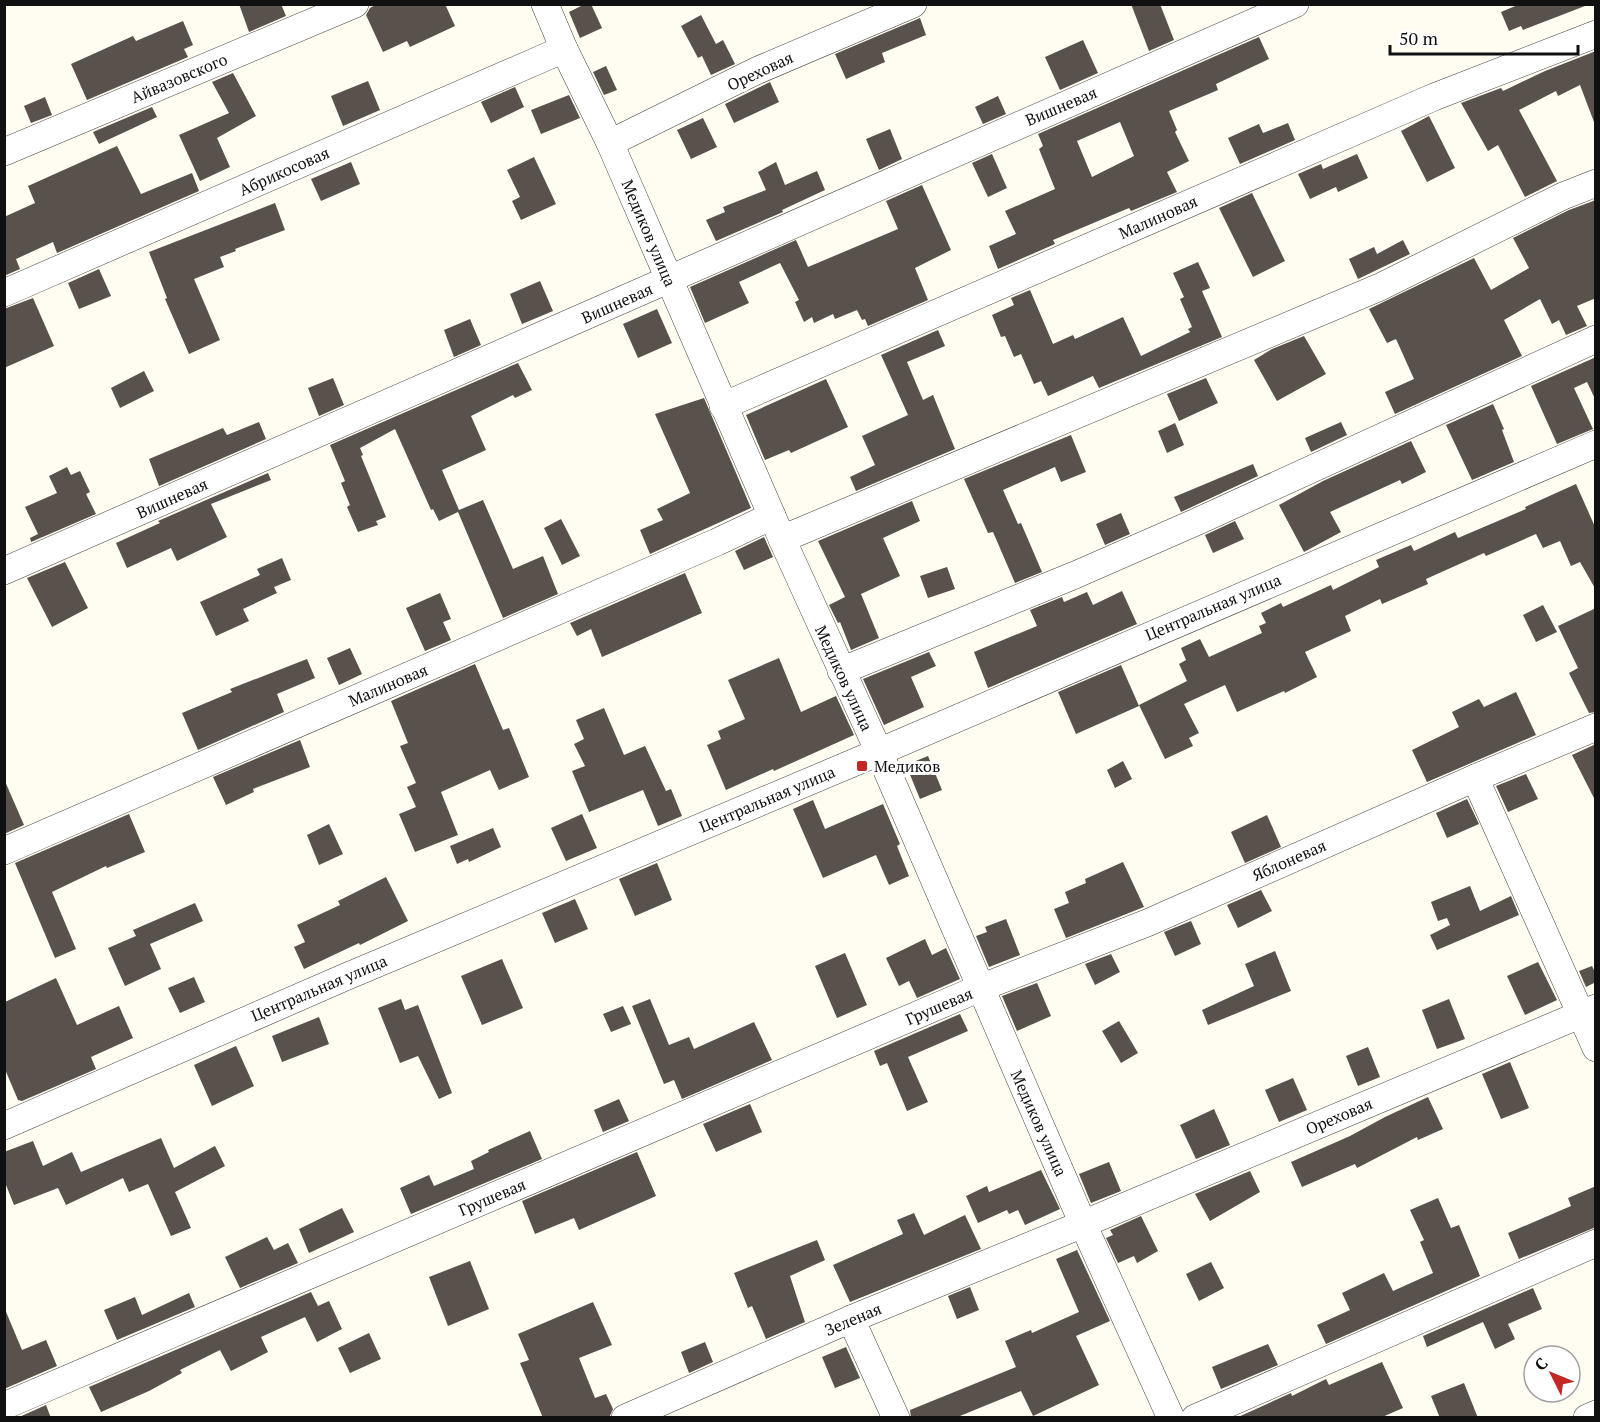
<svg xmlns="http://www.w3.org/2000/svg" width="1600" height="1422" viewBox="0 0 1600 1422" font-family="'PT Serif',serif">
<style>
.building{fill:#59514c;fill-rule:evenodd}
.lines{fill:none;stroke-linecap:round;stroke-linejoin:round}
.street-casing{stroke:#434343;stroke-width:28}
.street{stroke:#fff;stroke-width:27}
.poi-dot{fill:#c22826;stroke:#fff;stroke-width:2}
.labels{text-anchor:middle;stroke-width:6;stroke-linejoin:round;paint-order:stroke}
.street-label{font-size:16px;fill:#101010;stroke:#fff}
.poi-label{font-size:16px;fill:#101010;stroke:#fff;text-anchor:start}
</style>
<rect width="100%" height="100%" fill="#fffdf2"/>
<g class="building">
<path d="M239,4h42l5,12 -37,16z"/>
<path d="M377,4h68l10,22 -45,21 -3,-6 -24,11 -17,-37 4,-7z"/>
<path d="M585,4h6l11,24 -22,10 -11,-26z"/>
<path d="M1131,4h29l14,36 -25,11z"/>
<path d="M1520,4h65v2l-62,24 -2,-4 -12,5 -8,-19z"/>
<path d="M701,15l15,29 7,-4 12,24 -24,11 -9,-19 -4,2 -17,-32z"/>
<path d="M920,18l6,17 -44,18 3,9 -39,17 -11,-25z"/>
<path d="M183,21l10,24 -9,4 4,8 -101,43 -16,-36 62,-28 3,5z"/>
<path d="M1259,37l10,22 -53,25 2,6 -49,21 8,19 -2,2 14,29 -22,11 10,20 -46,19 -2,-3 -76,32 2,4 -57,25 -9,-23 27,-12 -11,-23 50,-22 -16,-40 4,-3 -5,-12zM1120,122l14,34 -42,21 -15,-36z"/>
<path d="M1083,40l15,33 -38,17 -15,-33z"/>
<path d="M1596,51v70l-2,1 -14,-37 -22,11 -2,-5 -37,19 38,71 -32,16 -27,-52 -10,6 -27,-48 40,-15 2,3 42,-20z"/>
<path d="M606,66l11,24 -13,5 -11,-23z"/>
<path d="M233,73l23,43 -39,22 13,29 -30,14 -21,-46 50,-22 -17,-31z"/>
<path d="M368,81l12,29 -37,16 -12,-30z"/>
<path d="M770,82l9,20 -45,21 -9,-19z"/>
<path d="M515,87l9,20 -33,16 -10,-21z"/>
<path d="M569,95l11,23 -39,16 -10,-24z"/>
<path d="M998,96l8,18 -23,10 -8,-17z"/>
<path d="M45,97l7,18 -21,8 -7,-17z"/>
<path d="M152,107l5,10 -58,27 -6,-12z"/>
<path d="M1429,116l26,52 -28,14 -26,-51z"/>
<path d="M703,118l14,29 -26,12 -14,-29z"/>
<path d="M1288,123l7,17 -55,24 -12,-26 31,-14 4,9z"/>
<path d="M890,129l12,30 -23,11 -13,-31z"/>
<path d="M117,146l24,48 51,-21 7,18 -142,62 -4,-11 -37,17 4,10 -16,7v-59l31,-14 -7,-17z"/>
<path d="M992,154l15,34 -19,9 -16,-34z"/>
<path d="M1357,154l11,24 -30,14 -2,-5 -26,12 -12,-25 23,-10 2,5z"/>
<path d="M534,157l22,47 -35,16 -9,-19 8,-4 -13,-27z"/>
<path d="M351,162l9,22 -39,17 -10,-22z"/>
<path d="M776,162l9,23 32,-14 8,19 -43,20 1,2 -67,29 -10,-21 19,-8 -2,-5 43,-17 -8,-18z"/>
<path d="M922,185l29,65 -36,18 13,32 -60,26 -3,-7 -3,1 -5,-10 -22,9 -2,-5 -19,9 -2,-6 -8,5 -9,-20 4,-2 -19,-37 -41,19 10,21 -44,20 -15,-36 106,-47 12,27 90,-38 -12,-28z"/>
<path d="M1252,193l33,68 -32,16 -34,-69z"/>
<path d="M1596,200v98l-19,8 10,20 -21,9 -7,-15 -7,4 -12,-25 -36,21 18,36 -127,58 -10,-22 29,-13 -18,-40 -9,4 -18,-34 105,-51 17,32 38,-22 -16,-30 56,-28z"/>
<path d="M275,203l10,27 -50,19 1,2 -16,6 4,10 -30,12 26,61 -31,14 -24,-55 2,-1 -18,-46z"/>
<path d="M1403,240l7,14 -52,25 -9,-20 25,-12 3,7z"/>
<path d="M1198,262l12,26 -8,3 20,46 -123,51 -6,-12 -45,20 -7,-15 -7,3 -13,-30 -7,3 -9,-21 -4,1 -9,-22 22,-10 -3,-7 19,-8 23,54 20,-9 2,4 48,-22 18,39 49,-24 -2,-3 4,-2 -12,-28 4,-2 -11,-24z"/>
<path d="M99,269l12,27 -32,13 -11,-26z"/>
<path d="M540,281l13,30 -31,13 -12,-30z"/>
<path d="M33,298l21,48 -50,22v-59z"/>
<path d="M657,309l15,34 -34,15 -15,-34z"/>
<path d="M470,319l11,26 -27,12 -10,-27z"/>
<path d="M938,330l7,16 -38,16 16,38 10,-5 22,54 -99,42 -6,-14 25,-12 -13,-29 46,-21 -27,-60z"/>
<path d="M1304,336l22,38 -49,27 -23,-41 18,-11z"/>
<path d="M1596,357v44l-9,-19 -13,6 19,41 -36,15 -26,-58z"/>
<path d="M518,363l14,27 -17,8 -2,-3 -42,21 15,34 -44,20 17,40 24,-10 30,69 30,-13 15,38 -55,24 -45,-106 -19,9 -6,-12 -2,1 -36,-81 -35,19 3,7 -2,1 25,61 -10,4 2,4 -20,7 -11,-25 3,-2 -9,-22 4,-2 -15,-36z"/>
<path d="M144,371l10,20 -34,17 -9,-20z"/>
<path d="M333,378l11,27 -25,11 -11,-28z"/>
<path d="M1206,378l12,25 -39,18 -12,-27z"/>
<path d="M826,379l22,48 -57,26 -2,-3 -24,10 -19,-45z"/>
<path d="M704,398l47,110 -101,46 -10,-24 23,-10 -6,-11 33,-16 -35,-79z"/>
<path d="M1493,404l11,25 -2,1 12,32 -42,18 -26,-55z"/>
<path d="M259,422l7,17 -107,47 -10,-27 74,-31 4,7z"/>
<path d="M1341,422l6,13 -36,17 -6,-14z"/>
<path d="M1175,423l9,22 -17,8 -9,-22z"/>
<path d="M1071,435l15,37 -25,10 -6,-15 -52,23 15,34 3,-1 21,49 -27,11 -22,-51 -5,1 -24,-54z"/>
<path d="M1411,441l15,31 -24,12 -2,-4 -70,32 11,20 -37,20 -25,-47 44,-24z"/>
<path d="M1253,464l5,12 -77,36 -7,-15z"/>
<path d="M67,467l4,8 9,-4 10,21 -4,2 10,20 -65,28 -1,-4 8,-4 -13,-27 32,-14 -8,-17z"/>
<path d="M268,473l3,7 -60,24 16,33 -50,24 -6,-13 -44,20 -11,-25 44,-20 -2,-2z"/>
<path d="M1576,484l20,45v61l-16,-28 -9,4 -11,-25 -17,7 -7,-14 -50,22 -2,-3 -58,26 2,5 -46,20 -2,-5 -35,17 6,15 -46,21 12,25 -32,16 -1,-2 -47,21 -12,-27 -41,19 15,29 -10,5 4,8 -28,13 -26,-54 48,-24 -8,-17 7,-4 -5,-12 19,-9 9,18 53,-24 -3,-7 7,-3 -5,-10 20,-10 2,4 48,-22 2,5 46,-23 -3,-7 35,-15 3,6 41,-19 3,6 68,-29 -1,-2z"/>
<path d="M912,501l8,20 -37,17 17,38 -39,18 18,44 -28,12 -11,-28 -2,1 -9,-18 16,-8 -27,-56z"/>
<path d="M1121,513l9,21 -25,11 -9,-21z"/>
<path d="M561,519l19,37 -18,9 -18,-37z"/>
<path d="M1235,521l9,18 -31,14 -8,-18z"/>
<path d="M764,537l9,20 -29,13 -9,-19z"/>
<path d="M282,558l9,22 -17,7 3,6 -34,16 6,12 -33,15 -16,-34 60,-27 -3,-6z"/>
<path d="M65,562l23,46 -36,19 -25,-49z"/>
<path d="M947,567l8,22 -27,9 -8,-22z"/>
<path d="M685,573l17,40 -100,44 -11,-28 -14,7 -7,-13z"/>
<path d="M1122,591l15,33 -149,64 -14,-36 63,-26 -7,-16 32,-13 2,5 23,-10 6,13z"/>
<path d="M440,593l11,26 -8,3 8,18 -26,11 -19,-43z"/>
<path d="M1543,605l14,27 -21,10 -13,-27z"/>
<path d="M1596,608v104l-7,1 -20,-40 9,-5 -20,-42z"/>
<path d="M350,648l12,26 -23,11 -12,-27z"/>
<path d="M929,652l7,14 -25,11 13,30 -40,18 -21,-46z"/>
<path d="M779,658l22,54 35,-16 18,39 -80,36 -1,-2 -47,21 -19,-45 14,-6 -3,-8 27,-12 -17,-39z"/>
<path d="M307,659l8,19 -38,16 7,18 -86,38 -16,-37 50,-21 -2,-3z"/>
<path d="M475,664l28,66 6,-2 20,49 -30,13 -9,-20 -49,22 17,43 -43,17 -16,-38 17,-7 -9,-20 9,-4 -16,-37 8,-3 -17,-42z"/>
<path d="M1121,665l18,41 -63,28 -18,-42z"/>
<path d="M1516,692l20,43 -109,47 -15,-32 47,-23 -7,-15 27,-13 5,8z"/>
<path d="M604,708l20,47 21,-9 21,45 5,-2 11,27 -24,10 -15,-36 -54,22 -17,-41 13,-5 -11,-22 10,-5 -8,-19z"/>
<path d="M300,740l10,27 -57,22 1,3 -28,13 -13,-28z"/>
<path d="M1596,744v58l-24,-47z"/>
<path d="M928,756l14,34 -22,9 -14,-34z"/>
<path d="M1123,761l9,18 -17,9 -8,-18z"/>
<path d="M1526,774l12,25 -30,13 -12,-26z"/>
<path d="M4,779l20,46 -20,9z"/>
<path d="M1467,799l12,25 -32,14 -11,-25z"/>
<path d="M813,800l12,29 58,-25 17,40 -3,2 12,30 -20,9 -13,-30 -53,23 -30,-69z"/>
<path d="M129,814l16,38 -38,16 -1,-2 -54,26 24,57 -21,9 -40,-95z"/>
<path d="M582,814l15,34 -31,13 -15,-33z"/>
<path d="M1267,815l14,32 -36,16 -14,-31z"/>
<path d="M329,824l14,30 -24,11 -12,-30z"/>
<path d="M493,828l8,19 -32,15 -1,-3 -11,5 -7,-18z"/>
<path d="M1123,862l21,45 -78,31 -12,-29 15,-6 -4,-11 21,-9 -1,-4z"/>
<path d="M657,863l15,37 -37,16 -16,-37z"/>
<path d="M386,877l22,44 -48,24 -1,-2 -55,26 -10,-22 11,-5 -8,-17 43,-20 -2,-4z"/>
<path d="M1470,886l10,25 31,-15 8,19 -82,35 -7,-15 20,-10 -3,-7 -9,3 -7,-19z"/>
<path d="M1261,890l11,21 -34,17 -11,-23z"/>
<path d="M575,899l13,30 -33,14 -13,-30z"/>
<path d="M195,903l8,18 -53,23 11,25 -36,17 -17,-38 28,-12 -3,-6z"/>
<path d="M1006,919l14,36 -31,12 -13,-31 11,-4 -2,-5z"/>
<path d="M1191,921l10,23 -26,12 -11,-24z"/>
<path d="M925,939l7,16 14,-7 14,31 -43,19 -8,-17 -10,5 -13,-28z"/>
<path d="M1275,951l16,40 -83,34 -6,-15 52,-24 -9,-22z"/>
<path d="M845,953l22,52 -30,13 -22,-52z"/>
<path d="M1111,954l9,18 -25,13 -10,-21z"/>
<path d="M502,959l21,49 -41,17 -21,-49z"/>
<path d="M1538,962l19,38 -32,15 -18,-39z"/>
<path d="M1592,966l4,8v8l-10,5 -7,-16z"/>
<path d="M194,977l11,25 -25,11 -12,-25z"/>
<path d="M56,978l21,47 42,-19 14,32 -42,19 5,12 -74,32 -4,-1 -14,-33 1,-65z"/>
<path d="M1037,983l14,33 -34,15 -15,-35z"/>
<path d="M401,999l4,11 13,-5 34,88 -13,6 -21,-43 -18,7 -22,-55z"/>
<path d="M650,999l19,46 20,-8 5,12 60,-27 18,38 -90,39 -8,-19 -10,4 -32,-78z"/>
<path d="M1449,999l16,40 -28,10 -15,-39z"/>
<path d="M623,1006l8,18 -20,8 -8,-18z"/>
<path d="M960,1014l8,17 -60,26 20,45 -21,9 -20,-48 -7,3 -6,-15z"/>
<path d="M319,1017l10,27 -47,18 -10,-26z"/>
<path d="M1119,1021l19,32 -17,10 -19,-32z"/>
<path d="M236,1046l18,40 -42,20 -18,-41z"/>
<path d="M1368,1047l12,30 -22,9 -12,-30z"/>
<path d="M1510,1062l19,46 -28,11 -19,-45z"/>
<path d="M1293,1078l14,32 -28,12 -14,-32z"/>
<path d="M1428,1097l15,32 -25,11 -1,-3 -60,31 -2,-4 -53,23 -11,-25 59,-26 35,-19z"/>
<path d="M619,1099l10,22 -26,11 -9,-22z"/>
<path d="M750,1104l12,28 -46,20 -13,-28z"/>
<path d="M1214,1109l16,36 -34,14 -16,-34z"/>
<path d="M530,1131l12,28 -131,55 -11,-26 29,-13 5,11 40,-17 -3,-8 18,-9 -1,-2z"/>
<path d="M161,1138l13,30 41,-22 10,20 -50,26 16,36 -20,8 -23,-52 -19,8 -6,-14 -57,27 -8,-17 -44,17 -10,-25v-28l29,-11 10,25 29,-14 9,20z"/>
<path d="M637,1152l19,44 -77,34 -5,-12 -39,16 -13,-33z"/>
<path d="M1109,1162l12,29 -30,12 -12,-29z"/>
<path d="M1041,1170l19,39 -35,16 -7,-15 -9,4 -2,-4 -29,13 -12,-27 21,-10 2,6z"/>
<path d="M1250,1171l10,21 -50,29 -15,-27z"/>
<path d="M1596,1186v41l-77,32 -11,-26 63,-27 -3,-8z"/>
<path d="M1438,1198l13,30 8,-3 21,51 -154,68 -9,-19 33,-15 -8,-17 42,-20 9,18 40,-18 -13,-31 4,-2 -14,-30z"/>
<path d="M342,1208l12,24 -45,21 -10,-24z"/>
<path d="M914,1213l10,22 41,-20 16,34 -131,53 -17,-37 70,-31 -6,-14z"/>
<path d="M1141,1216l17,35 -21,12 -3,-7 -16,7 -12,-25 7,-3 -3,-5z"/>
<path d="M267,1237l7,13 14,-7 10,20 -58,25 -15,-31z"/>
<path d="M817,1240l8,20 -35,16 15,46 -39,17 -14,-33 -4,2 -14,-35z"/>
<path d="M1077,1250l33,71 -34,15 23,49 -66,31 -12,-25 -66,27h-44l-1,-8 106,-43 -11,-26 26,-11 1,3 47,-21 -23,-53z"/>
<path d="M470,1261l19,48 -41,17 -19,-49z"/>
<path d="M1211,1262l13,26 -25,13 -13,-27z"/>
<path d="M970,1287l9,23 -22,9 -9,-23z"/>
<path d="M1533,1288l9,21 -34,15 7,15 -20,10 -12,-27 -56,25 -4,-11z"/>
<path d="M311,1292l7,14 11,-5 13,28 -25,13 -12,-25 -44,20 7,15 -37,19 -11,-21 -40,20 2,3 -33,18 -48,21 -12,-25z"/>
<path d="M189,1293l6,14 -78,33 -13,-30 31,-13 7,18z"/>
<path d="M593,1302l19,43 -33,13 16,40 11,-4 7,15 -4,9h-66l-23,-55 9,-3 -11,-26z"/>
<path d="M4,1307l18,43 24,-10 11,26 -53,23z"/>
<path d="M369,1333l12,26 -31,14 -12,-25z"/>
<path d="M705,1342l8,20 -24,11 -8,-21z"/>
<path d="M1268,1344l10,21 -57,24 -9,-22z"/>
<path d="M846,1347l14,31 -25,10 -13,-31z"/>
<path d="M1382,1362l21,46 -23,10h-144l55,-25 1,3 34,-17 3,6z"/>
<path d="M1464,1383l14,35h-38l-9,-22z"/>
<path d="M46,1405l5,13h-34z"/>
</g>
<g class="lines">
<g class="street-casing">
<g id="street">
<path d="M545,4l19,45 46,94 172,396 97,213 204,472 88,194"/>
<path d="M610,143l146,-72 157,-67"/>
<path d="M4,152l351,-148"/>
<path d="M4,293l560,-244"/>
<path d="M723,406l711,-309 162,-63"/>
<path d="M782,539l598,-252 183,-91 33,-13"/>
<path d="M4,571c431,-188 860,-378 1291,-567"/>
<path d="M841,671l234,-96 121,-53 400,-183"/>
<path d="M1475,778l121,270"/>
<path d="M4,851l713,-309 55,-26"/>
<path d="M4,1126l339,-148 536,-226 717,-308"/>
<path d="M851,1319l45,99"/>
<path d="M4,1406l976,-418 167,-65 328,-145 121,-51"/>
<path d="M625,1418l226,-99 232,-95 513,-216"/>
<path d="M1195,1418l401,-175"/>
<path d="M1587,1418l9,-4"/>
</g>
</g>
<use href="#street" class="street"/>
</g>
<rect class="poi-dot" x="856" y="760" width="12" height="12" rx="3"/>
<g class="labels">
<g class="street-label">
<text transform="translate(760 71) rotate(-25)" y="6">Ореховая</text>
<text transform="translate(179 78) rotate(-23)" y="6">Айвазовского</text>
<text transform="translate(1061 106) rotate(-23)" y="6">Вишневая</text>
<text transform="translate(284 171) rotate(-24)" y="6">Абрикосовая</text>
<text transform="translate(1158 217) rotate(-24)" y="6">Малиновая</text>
<text transform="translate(649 233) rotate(67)" y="6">Медиков улица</text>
<text transform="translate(617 303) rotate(-24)" y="6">Вишневая</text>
<text transform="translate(172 498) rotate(-24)" y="6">Вишневая</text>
<text transform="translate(1213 607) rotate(-23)" y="6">Центральная улица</text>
<text transform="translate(844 678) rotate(65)" y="6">Медиков улица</text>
<text transform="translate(388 685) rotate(-23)" y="6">Малиновая</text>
<text transform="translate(767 799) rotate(-23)" y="6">Центральная улица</text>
<text transform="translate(1289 860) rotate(-24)" y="6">Яблоневая</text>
<text transform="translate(319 988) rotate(-23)" y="6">Центральная улица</text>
<text transform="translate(939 1006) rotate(-23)" y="6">Грушевая</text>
<text transform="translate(1339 1116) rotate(-23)" y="6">Ореховая</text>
<text transform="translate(1039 1123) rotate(66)" y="6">Медиков улица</text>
<text transform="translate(492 1197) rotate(-23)" y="6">Грушевая</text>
<text transform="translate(853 1319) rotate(-23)" y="6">Зеленая</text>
</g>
<g class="poi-label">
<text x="874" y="772">Медиков</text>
</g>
</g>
<rect width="1600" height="1422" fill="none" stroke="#101010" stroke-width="12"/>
<g transform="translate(1552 1374) rotate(313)"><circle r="28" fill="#ffffff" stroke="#9f9f9f" stroke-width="1.5"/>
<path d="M0-4.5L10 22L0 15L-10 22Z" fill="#c22826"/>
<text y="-9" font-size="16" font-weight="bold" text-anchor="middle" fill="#101010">С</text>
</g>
<path d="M1390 45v9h188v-9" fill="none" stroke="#101010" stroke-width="3"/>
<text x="1399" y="45" font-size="18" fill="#101010" stroke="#ffffff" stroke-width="4.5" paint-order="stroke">50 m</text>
</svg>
